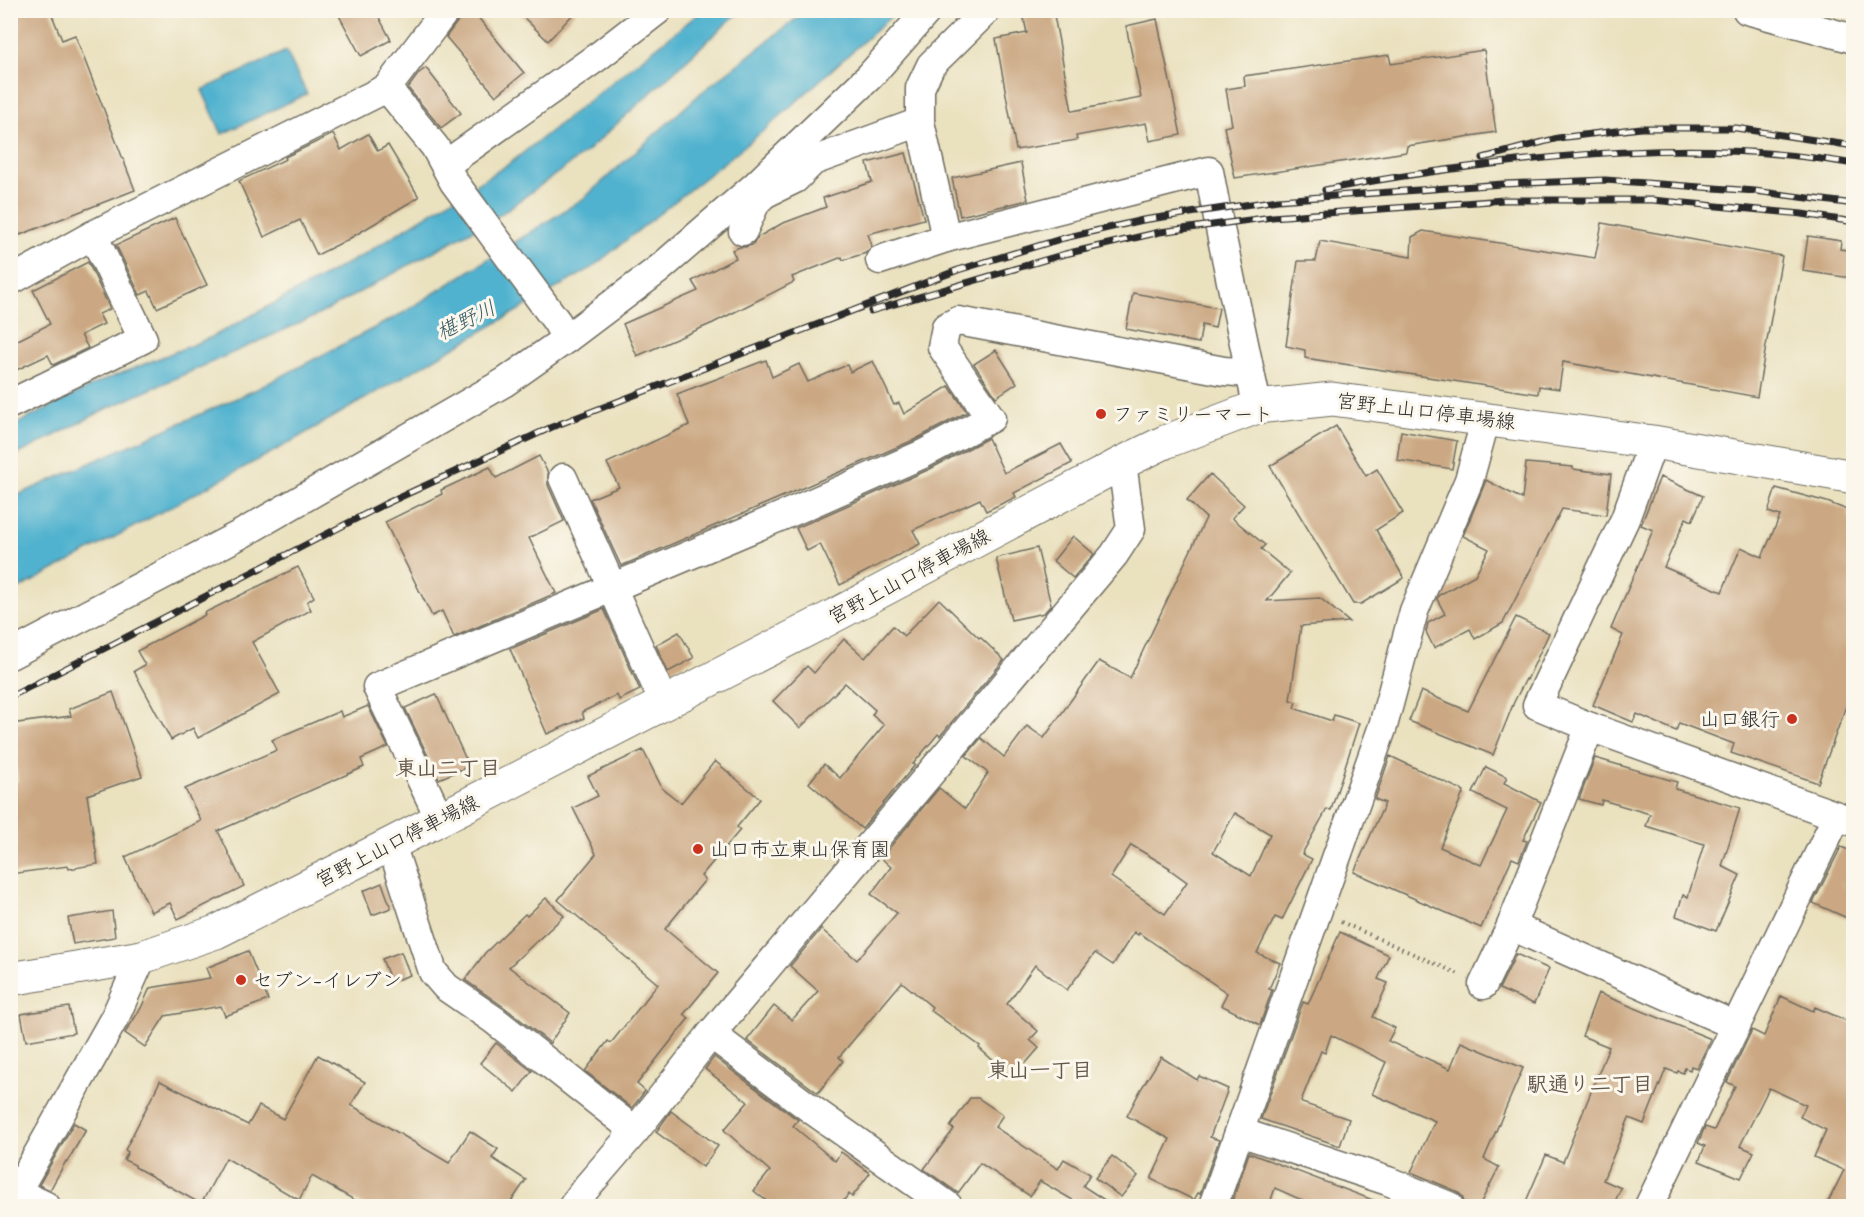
<svg xmlns="http://www.w3.org/2000/svg" width="1864" height="1217" viewBox="0 0 1864 1217" font-family="Mynerve,'Klee One',sans-serif">
<style>
.water{fill:#51b2cf;stroke:#3e6e7d;stroke-width:1.5}
.building{fill:#cba883;fill-rule:evenodd}
.lines{fill:none;stroke-linecap:round;stroke-linejoin:round}
.street-casing{stroke:#6e6b5f;stroke-width:31}
.secondary-casing{stroke:#6e6b5f;stroke-width:35}
.path{stroke:#6e6b5f;stroke-width:4;stroke-dasharray:1.5 4.5;stroke-linecap:butt}
.street{stroke:#fff;stroke-width:28}
.secondary{stroke:#fff;stroke-width:33}
.rail-casing{stroke:#2b2b2b;stroke-width:7}
.rail{stroke:#fbf7ec;stroke-width:4.5;stroke-dasharray:14;stroke-linecap:butt}
.poi-dot{fill:#c8321e;stroke:#fbf7ec;stroke-width:2}
.labels{text-anchor:middle;stroke-width:6;stroke-linejoin:round;paint-order:stroke}
.street-label{font-size:20px;fill:#2b2b2b;stroke:#fbf7ec}
.poi-label{font-size:20px;fill:#2b2b2b;stroke:#fbf7ec;text-anchor:start}
.water-label{font-size:21px;font-style:italic;fill:#385a64;stroke:#fbf7ec}
.neighbourhood-label{font-size:21px;font-weight:bold;fill:#63574a;stroke:#fbf7ec}
</style>
<rect width="100%" height="100%" fill="#fbf7ec"/>
<filter id="ink" filterUnits="userSpaceOnUse"><feTurbulence type="fractalNoise" baseFrequency=".0167" numOctaves="2"/><feDisplacementMap in="SourceGraphic" scale="12" xChannelSelector="R" yChannelSelector="G"/><feConvolveMatrix kernelMatrix="1 2 1 2 8 2 1 2 1" color-interpolation-filters="sRGB"/></filter>
<filter id="wash" filterUnits="userSpaceOnUse"><feTurbulence type="fractalNoise" baseFrequency=".008" numOctaves="4" result="noise"/><feDisplacementMap in="SourceGraphic" scale="24" xChannelSelector="R" yChannelSelector="G"/><feGaussianBlur stdDeviation="1.35" result="paint"/><feColorMatrix in="noise" values="0 0 0 0 0 0 0 0 0 0 0 0 0 0 0 0 0 1.4 0 .05"/><feComposite in="paint" operator="in"/></filter>
<g filter="url(#wash)">
<rect width="100%" height="100%" fill="#eae1bf"/>
<g class="water">
<path d="M702,11h38l-155,142 -87,63 -180,99 -212,94 -95,49v-31l86,-44 115,-46 151,-82 146,-91z"/>
<path d="M806,11h91l-130,117 -177,141 -312,180 -267,144v-95l246,-109 146,-76 180,-114 119,-107z"/>
<path d="M286,51l21,43 -85,40 -20,-44z"/>
</g>
<g id="blocks">
<g class="building">
<path d="M10,10h40l12,30 13,-5 60,155 -115,45 -10,-24z"/>
<path d="M336,10h39l16,30 -30,16z"/>
<path d="M469,10h3l52,63 -28,23 -50,-59 14,-19z"/>
<path d="M516,10h61l-29,31z"/>
<path d="M1022,10h31l19,101 69,-13 -15,-72 31,-7 24,116 -31,6 -4,-18 -70,13 1,4 -61,10 -20,-111 31,-6z"/>
<path d="M1484,50l12,82 -89,14 -1,6 -171,26 -11,-51 8,-2 -6,-36 19,-3 -1,-10 145,-21 2,9z"/>
<path d="M426,68l35,45 -20,15 -33,-40 11,-15z"/>
<path d="M333,134l8,16 27,-16 10,17 10,-6 31,52 -72,43 -30,15 -17,-35 -36,17 -25,-56 47,-22 -1,-2z"/>
<path d="M906,153l18,66 -56,15 4,12 -6,7 -23,7 -1,-3 -50,20 2,5 -81,41 -76,33 -14,-32 75,-33 -6,-10 44,-23 -4,-8 8,-3h5l7,-2 6,-8 23,-13 45,-17 -3,-9 49,-16 -5,-19z"/>
<path d="M1021,163l7,37 -68,16 -8,-38z"/>
<path d="M175,218l32,67 -50,23 -8,-17 -9,4 -24,-50z"/>
<path d="M1602,223l180,33 -25,141 -194,-35 -4,27 -20,-3 -1,8 -233,-36v-8l-19,-4 12,-85h18l4,-20 91,16 1,-20 11,-6 172,27z"/>
<path d="M1808,236l33,5 -1,8 14,2 -3,27 -48,-7z"/>
<path d="M88,262l22,47 -11,5 5,10 -23,11 7,13 -35,17 -5,-10 -38,18v-29l40,-20 -17,-34z"/>
<path d="M1133,293l86,15 -4,20 -13,-3 -3,18 -73,-14z"/>
<path d="M996,350l21,33 -21,14 -22,-33z"/>
<path d="M766,360l6,17 27,-13 9,18 39,-17 3,7 23,-11 21,44 5,-2 5,11 45,-28 18,26 -51,27 -295,127 -31,-67 29,-12 -12,-24 82,-38 -12,-31z"/>
<path d="M1336,426l30,50 11,-7 26,44 -27,17 28,48 -43,26h-8l-83,-138z"/>
<path d="M1401,431l56,10 -5,28 -55,-9z"/>
<path d="M988,438l16,35 57,-29 11,19 -58,30 2,4 -30,14 -6,-12 -67,31 7,14 -80,41 -20,-41 -13,7 -11,-23 134,-59z"/>
<path d="M539,456l9,17v12l16,36 -35,17 27,55 -102,44 -12,-26 -10,5 -47,-94 57,-28 -1,-4 49,-23 6,11z"/>
<path d="M1526,463l47,4v2l38,5 -5,41 -44,-6 -59,114 -28,16 -5,-10 -36,19 -8,-16 2,-9 17,-9 -8,-15 2,-4 36,-20 14,-26 -26,-13 23,-56 36,19z"/>
<path d="M1210,474l34,31 -12,13 33,27 -4,4 29,24 -23,28 53,-3 29,24 -48,4 -11,74 6,2 -2,6 38,13 2,-6 25,8 -28,87 -4,-1 -25,45 10,5 -30,61 -7,-3 -18,36 23,10 -11,26 3,1 -12,35 -39,-20 6,-12 -88,-60 -1,2 -4,-3 -21,33 -18,-12 -28,37 -32,-25 -28,39 31,27 -8,9 9,8 -26,30 -34,-30 1,-2 -50,-36 2,-3 -30,-25 -63,75 4,4 -25,32 -71,-53 27,-34 18,14 26,-29 -28,-25 31,-37 36,31 40,-47 -26,-19 20,-27 -10,-9 58,-70 26,21 23,-36 -22,-17 15,-18 23,19 23,-31 17,12 55,-77 31,17 76,-160 -19,-18zM1235,813l35,21 -19,42 -38,-24zM1131,845l39,23 -1,1 18,13 -22,32 -54,-37z"/>
<path d="M1660,477l43,19 -11,25 -6,-3 -22,49 58,25 19,-45 21,10 18,-41 -12,-4 8,-24 51,14 23,9 -2,5 6,1v167l-36,99 -87,-30 3,-9 -55,-21 -3,8 -39,-17 -4,8 -40,-17 30,-70 -12,-6 42,-99 -12,-5z"/>
<path d="M1073,536l21,18 -21,24 -20,-17z"/>
<path d="M1037,548l14,57 -7,8 -33,7 -15,-62z"/>
<path d="M298,567l16,30 -7,5 4,8 -59,32 28,52 -82,44 -5,-10 -22,12 -37,-69 11,-6 -8,-14 68,-36 -1,-2z"/>
<path d="M939,599l40,39 1,-1 24,23 -64,76 -2,-2 -25,30 2,1 -53,64 -53,-46 15,-19 16,14 44,-53 -12,-10 3,-5 -30,-27 -45,45 -27,-27 34,-35 7,7 30,-34 21,19 28,-32 11,10z"/>
<path d="M604,609l36,81 -21,10 -2,-5 -35,17 2,6 -37,16 -37,-85z"/>
<path d="M1516,617l33,16 -22,47 -1,-1 -12,23 -21,53 -84,-34 12,-30 47,20z"/>
<path d="M679,632l15,26 -26,14 -12,-27z"/>
<path d="M113,692l29,84 -55,19 11,69 -29,5 -1,-3 -58,8v-91l8,-2 -8,-57 61,-8 -2,-7z"/>
<path d="M436,694l33,72 -30,13 -34,-71z"/>
<path d="M368,706l20,41 -27,12 3,8 -146,64 26,55 -66,33 -8,-16 -19,9 -26,-55 76,-36 -16,-32 92,-39 -5,-10 68,-29 2,6z"/>
<path d="M643,750l19,38 19,15 34,-42 45,38 -23,28 3,3 -39,46 4,4 -40,49 53,44 -34,41 5,4 -52,66 8,7 -13,17 -47,-37 23,-30 3,2 47,-59 -100,-84 38,-46 -23,-46 25,-12 -10,-20z"/>
<path d="M1390,756l74,35 -24,56 41,18 26,-55 -34,-17 13,-26 21,10 -3,6 37,19 -18,38 4,1 -8,20 -7,-3 -31,70 -127,-56 31,-69 -10,-4z"/>
<path d="M1595,758l82,24 -2,7 65,19 -18,58 18,9 -24,56 -40,-15 7,-21 5,2 16,-53 -58,-18 4,-12 -48,-14 -1,5 -22,-6z"/>
<path d="M1841,847l13,5v69l-41,-18z"/>
<path d="M382,883l9,25 -19,7 -9,-24z"/>
<path d="M546,898l18,18 -55,51 61,46 -20,30 -46,-36 -39,-27 20,-27 40,-39 2,2z"/>
<path d="M112,911l3,26 -42,7 -5,-26z"/>
<path d="M1340,932l49,23 -11,24 10,4 -15,34 22,11 -7,13 62,28 11,-27 62,26 -39,91 15,8 -20,39h-14l-3,-10 -6,-5 -45,-19 24,-51 -63,-27 14,-32 -55,-27 -6,18 -4,-2 -20,50 1,2 47,16 -9,27 -79,-27 42,-117 5,2z"/>
<path d="M248,951l20,49 -43,16 -4,-10 -56,10 -20,31 -20,-14 16,-25 9,-20 60,-10 -4,-10z"/>
<path d="M401,952l9,23 -19,7 -9,-23z"/>
<path d="M1516,954l33,15 -15,35 -35,-15z"/>
<path d="M1598,993l113,46 -14,29 -6,-2 -1,4 -5,-2 -2,5 -5,-2 -1,2 -11,-4 -22,55 -15,-6 -26,62 18,8 -8,18h-89l22,-51 17,7 46,-115 -27,-11z"/>
<path d="M1781,996l32,15 2,-4 39,17v182h-28l18,-36 -30,-13 12,-27 -26,-13 6,-12 -37,-17 -29,58 14,6 -13,26 -42,-17 6,-15 -7,-3 7,-16 9,3 21,-44 -8,-4 25,-52 12,6z"/>
<path d="M69,1007l5,26 -48,8 -5,-27z"/>
<path d="M496,1043l36,28 -16,21 -36,-29z"/>
<path d="M318,1055l47,27 -14,23 98,58 21,-32 28,18 -6,9 34,22 -18,26h-143l-53,-30 -13,24 -73,-42 -25,46 -66,-37v-2l-11,-5 4,-8 -3,-2 35,-69 88,44 11,-19 24,13z"/>
<path d="M714,1057l84,63 -5,6 42,35 6,-9 29,21 -18,24 -3,-3 -10,12h-66l-19,-15 16,-20 -46,-41 24,-28 -43,-33z"/>
<path d="M1161,1057l36,23 2,-4 29,13 -18,48 9,3 -19,54 -2,-1 -4,7 -43,-21 19,-40 -43,-23 14,-27z"/>
<path d="M970,1098h8l25,17 -8,12 63,42 6,-10 26,15 -7,12 23,15 -4,5h-19l-43,-25 -10,15 -50,-33 -22,30 -34,-24 30,-40 -4,-2z"/>
<path d="M671,1111l47,35 -15,21 -47,-35z"/>
<path d="M74,1123l12,7 -19,32 -1,-1 -16,29 -11,-5z"/>
<path d="M1249,1153l137,52v1h-71l-40,-18 -6,18h-34l-4,-1z"/>
<path d="M1112,1156l26,20 -17,21 -26,-19z"/>
</g>
</g>
</g>
<g filter="url(#ink)">
<use href="#blocks" fill-opacity="0" stroke="#6e6b5f" stroke-width="1.5"/>
<g class="lines">
<g class="street-casing">
<g id="street">
<path d="M987,10l-56,55 -11,23v34l26,116 263,-67 10,53 35,167"/>
<path d="M1747,10l107,29"/>
<path d="M387,88l48,59 19,35 103,140 9,17"/>
<path d="M445,165l155,-110 58,-45"/>
<path d="M756,187l8,7 31,-15 18,-18 107,-39"/>
<path d="M743,231l13,-29 8,-8"/>
<path d="M880,260l66,-22"/>
<path d="M10,281l83,-46 294,-147 59,-78"/>
<path d="M10,404l133,-65 -50,-104"/>
<path d="M1653,442l-28,77 -88,186 53,22 264,95"/>
<path d="M563,478l101,225"/>
<path d="M10,655l233,-122 262,-151 61,-43 93,-70 96,-83 115,-110 58,-66"/>
<path d="M440,819l-63,-132 405,-171 141,-62 68,-36 -49,-71 4,-20 12,-6 266,50 26,2"/>
<path d="M391,844l42,128 13,15 48,33 141,111"/>
<path d="M1511,926l225,100"/>
<path d="M1483,985l28,-59 79,-199"/>
<path d="M711,1034l100,75 137,97"/>
<path d="M1240,1132l148,49 61,25"/>
<path d="M10,1189l36,17"/>
<path d="M10,1198l7,-7 98,-174 27,-60"/>
<path d="M573,1206l13,-18 49,-57 76,-97 403,-479 17,-26 -9,-66"/>
<path d="M1213,1206l170,-480 31,-115 55,-131 17,-62"/>
<path d="M1649,1206l188,-390"/>
</g>
</g>
<g class="secondary-casing">
<path id="secondary" d="M10,979l132,-22 74,-25 175,-88 435,-224 296,-157 43,-21 92,-35 75,-8 321,43 201,35"/>
</g>
<path class="path" d="M1341,922l120,53"/>
<use href="#street" class="street"/>
<use href="#secondary" class="secondary"/>
<g class="rail-casing">
<g id="rail">
<path d="M1483,158l75,-20 83,-10h95l118,18"/>
<path d="M1325,190c58,-12 117,-20 175,-27 118,-14 236,-20 354,1"/>
<path d="M871,311l194,-57 95,-22 112,-15 232,-17h148l150,14 52,8"/>
<path d="M10,697l373,-192 169,-78 406,-157 106,-32 79,-18 135,-20 225,-16 102,-4 150,11 99,13"/>
</g>
</g>
<use href="#rail" class="rail"/>
</g>
</g>
<g class="poi-dot">
<circle cx="1101" cy="414" r="6"/>
<circle cx="1792" cy="719" r="6"/>
<circle cx="698" cy="849" r="6"/>
<circle cx="241" cy="980" r="6"/>
</g>
<g class="labels">
<g class="street-label">
<text transform="translate(1426 411) rotate(7)" y="7">宮野上山口停車場線</text>
<text transform="translate(909 576) rotate(-28)" y="7">宮野上山口停車場線</text>
<text transform="translate(397 841) rotate(-27)" y="7">宮野上山口停車場線</text>
</g>
<g class="poi-label">
<text x="1113" y="421">ファミリーマート</text>
<text x="1780" y="726" text-anchor="end">山口銀行</text>
<text x="710" y="856">山口市立東山保育園</text>
<text x="253" y="987">セブン-イレブン</text>
</g>
<g class="water-label">
<text transform="translate(466 320) rotate(-26)" y="7">椹野川</text>
</g>
<g class="neighbourhood-label">
<text x="448" y="775">東山二丁目</text>
<text x="1040" y="1077">東山一丁目</text>
<text x="1590" y="1091">駅通り二丁目</text>
</g>
</g>
<rect width="1864" height="1217" fill="none" stroke="#fbf7ec" stroke-width="36"/>
</svg>
